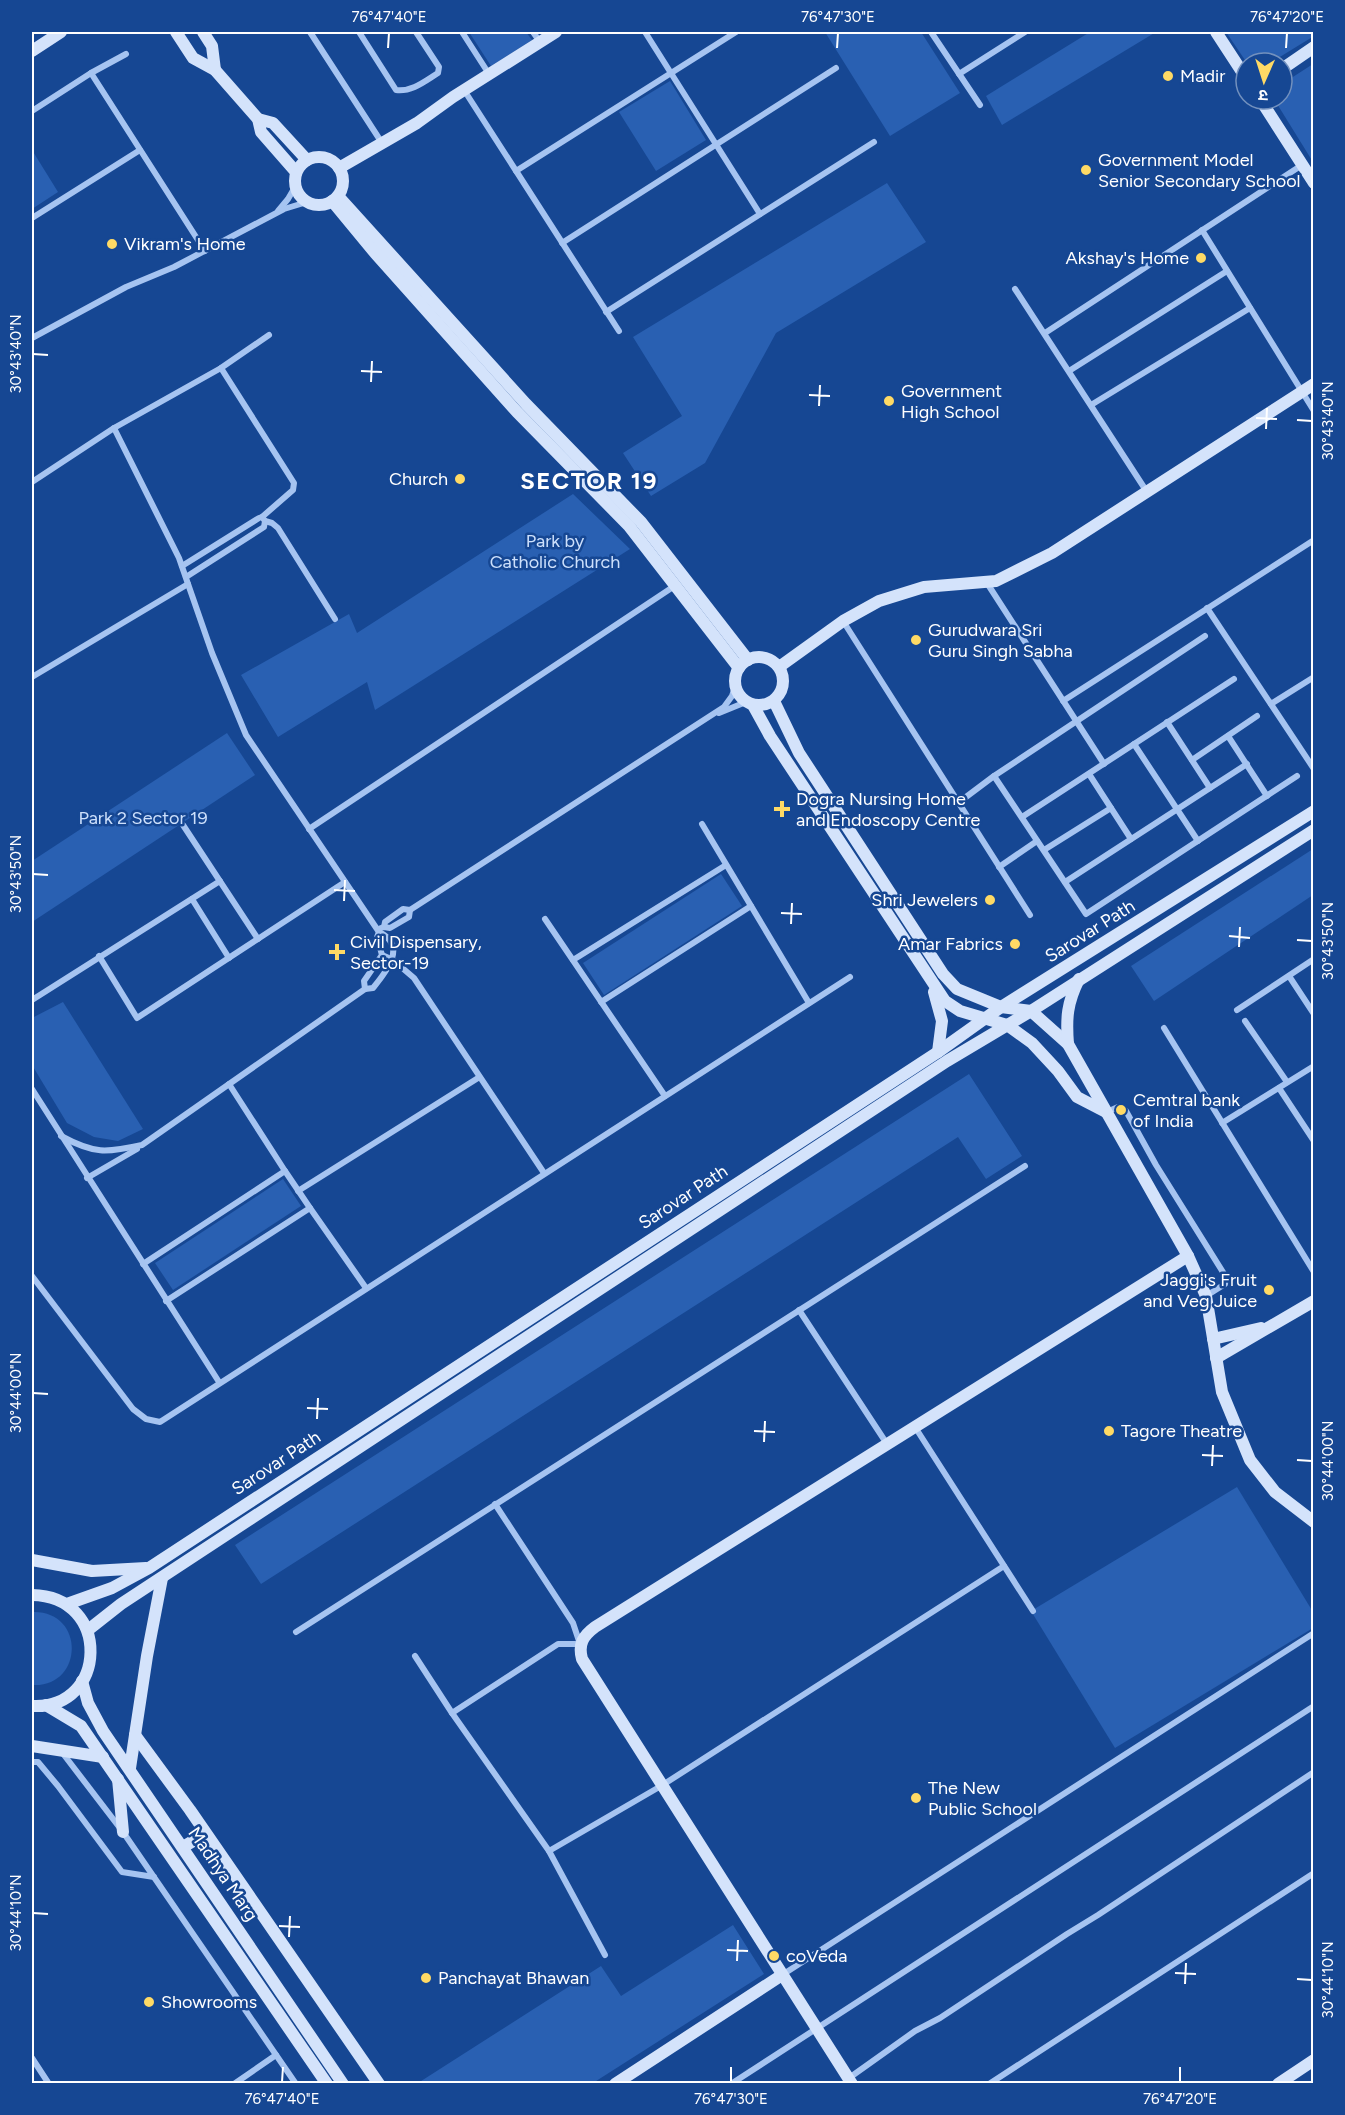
<svg xmlns="http://www.w3.org/2000/svg" width="1345" height="2115" viewBox="0 0 1345 2115" font-family="Figtree,'Noto Sans Devanagari',sans-serif">
<style>
.green{fill:#2960b2}
.lines{fill:none;stroke-linecap:round;stroke-linejoin:round}
.street{stroke:#a6c4f1;stroke-width:6}
.secondary{stroke:#d4e3fb;stroke-width:12}
.ticks{fill:none;stroke:#fff;stroke-width:2}
.poi-dot{fill:#ffda65;stroke:#164793;stroke-width:2}
.labels{text-anchor:middle;stroke-width:5;stroke-linejoin:round;paint-order:stroke}
.poi-label{font-size:18px;fill:#fff;stroke:#164793;text-anchor:start}
.park-label{font-size:18px;fill:#cde0fc;stroke:#164793}
.street-label{font-size:18px;fill:#fff;stroke:#164793}
.district-label{font-size:24px;font-weight:bold;letter-spacing:1.5px;fill:#fff;stroke:#164793}
.neatline{fill:none;stroke:#fff;stroke-width:2}
.ticks-label{font-size:15px;text-anchor:middle;fill:#fff}
</style>
<rect width="100%" height="100%" fill="#164793"/>
<g class="green">
<path d="M469,32h57l6,8 -41,26z"/>
<path d="M825,32h96l39,61 -70,43z"/>
<path d="M1090,32h66l-154,93 -16,-29z"/>
<path d="M1226,32h87l1,4 -44,27h-23z"/>
<path d="M1313,64v98l-39,-63h8v-15z"/>
<path d="M670,81l36,59 -50,31 -37,-59z"/>
<path d="M32,150l26,42 -26,17z"/>
<path d="M887,183l39,59 -150,91 -71,130 -54,33 -28,-43 59,-37 -49,-79z"/>
<path d="M573,494l57,55 -255,161 -8,-28 -89,55 -37,-62 108,-61 8,19z"/>
<path d="M227,733l28,42 -223,147v-61z"/>
<path d="M1313,849v46l-159,106 -23,-35z"/>
<path d="M721,874l21,32 -138,89 -21,-32z"/>
<path d="M63,1002l80,127 -25,12 -24,-4 -27,-14 -35,-58v-47z"/>
<path d="M969,1074l53,82 -36,23 -28,-42 -697,447 -26,-39z"/>
<path d="M283,1179l18,27 -128,84 -18,-27z"/>
<path d="M1237,1487l76,125v16l-198,120 -84,-137z"/>
<path d="M32,1612c54,-2 52,76 0,73z"/>
<path d="M733,1925l31,49 -171,109h-175l183,-117 20,30z"/>
</g>
<g class="lines">
<g class="street">
<path d="M310,32l72,111"/>
<path d="M359,32l37,58c16,2 29,-9 42,-17l1,-6 -23,-35"/>
<path d="M462,32l27,42"/>
<path d="M533,32l7,10"/>
<path d="M645,32l115,182"/>
<path d="M931,32l49,73"/>
<path d="M91,73l114,178"/>
<path d="M959,74l66,-42"/>
<path d="M464,90l155,241"/>
<path d="M32,111l59,-38 35,-19"/>
<path d="M516,171l220,-139"/>
<path d="M278,211l10,-12 7,-12"/>
<path d="M32,218l108,-68"/>
<path d="M1202,230l112,181"/>
<path d="M562,243l274,-175"/>
<path d="M1015,289l132,203"/>
<path d="M606,312l268,-170"/>
<path d="M1045,333l257,-168"/>
<path d="M32,338l94,-51 48,-20 110,-58 23,-7"/>
<path d="M221,368l73,115 -1,7 -31,27"/>
<path d="M1069,371l158,-100"/>
<path d="M1091,405l159,-97"/>
<path d="M32,482l82,-54 107,-60 48,-33"/>
<path d="M265,521l7,2 6,5 57,91"/>
<path d="M182,566l77,-48 3,-1 3,4 -1,6 -78,50"/>
<path d="M987,583l117,181"/>
<path d="M1207,608l107,161"/>
<path d="M843,621l187,294"/>
<path d="M32,677l156,-93"/>
<path d="M1063,701l251,-161"/>
<path d="M1271,704l43,-27"/>
<path d="M719,713l27,-11"/>
<path d="M1167,722l43,66"/>
<path d="M1228,736l39,60"/>
<path d="M1134,744l64,97"/>
<path d="M1192,760l65,-44"/>
<path d="M1089,774l42,65"/>
<path d="M994,776l92,138 211,-138"/>
<path d="M958,803l36,-27 211,-140"/>
<path d="M1022,817l212,-138"/>
<path d="M702,824l107,179"/>
<path d="M183,825l75,114"/>
<path d="M309,829l367,-244"/>
<path d="M1044,850l67,-42"/>
<path d="M999,867l38,-26"/>
<path d="M1065,882l182,-118"/>
<path d="M192,899l37,59"/>
<path d="M545,919l120,177"/>
<path d="M384,927l1,-5 18,-13 7,1 314,-203 8,-11 3,-9"/>
<path d="M381,928l3,-1 6,1 19,-11 1,-7"/>
<path d="M382,955l11,5 21,18 130,195"/>
<path d="M99,956l38,62 208,-136"/>
<path d="M573,960l153,-95"/>
<path d="M1289,976l25,38"/>
<path d="M365,989l-1,-8 18,-26 -5,-18 2,-5"/>
<path d="M32,1000l188,-119"/>
<path d="M601,1002l150,-96"/>
<path d="M1237,1010l77,-51"/>
<path d="M1245,1021l42,61"/>
<path d="M1164,1028l150,244"/>
<path d="M229,1084l56,87"/>
<path d="M1279,1088l35,53"/>
<path d="M32,1089l187,293"/>
<path d="M1107,1112l11,-5 8,4 30,54 70,112 -1,7 -19,12"/>
<path d="M1222,1123l92,-57"/>
<path d="M61,1136c33,18 45,17 81,9l223,-156 8,-1c13,-16 35,-42 6,-56l-133,-197 -34,-82 -33,-95 -65,-130"/>
<path d="M87,1178l50,-29"/>
<path d="M298,1191l180,-113"/>
<path d="M310,1208l56,80"/>
<path d="M143,1264l142,-93 25,37 -144,93"/>
<path d="M32,1276l101,133 13,10 14,3 690,-445"/>
<path d="M799,1310l88,134"/>
<path d="M915,1427l118,184"/>
<path d="M296,1632l729,-466"/>
<path d="M415,1656l37,57 97,138 56,104"/>
<path d="M452,1713l106,-69h22l-7,-21 -78,-119"/>
<path d="M61,1751l62,81 173,252"/>
<path d="M32,1762h6l20,24 64,86 32,5"/>
<path d="M549,1851l112,-65 343,-220"/>
<path d="M782,1975l532,-342"/>
<path d="M32,2058l17,26"/>
<path d="M849,2078l66,-47 25,-13 127,-84 31,-19 216,-143"/>
<path d="M234,2084l42,-29"/>
<path d="M731,2084l583,-378"/>
<path d="M989,2084l325,-211"/>
</g>
<g class="secondary">
<path d="M176,32l17,26 22,12 43,49 3,13 35,40"/>
<path d="M203,32l9,14 3,24"/>
<path d="M1216,32l30,46"/>
<path d="M32,51l29,-19"/>
<path d="M1282,69l32,-22"/>
<path d="M1260,99l54,84"/>
<path d="M258,119l15,4 34,37"/>
<circle cx="319" cy="181" r="24"/>
<path d="M339,168l78,-45 36,-26 103,-65"/>
<path d="M338,196l188,208 115,118 107,138"/>
<path d="M332,201l43,52 142,159 112,114 110,142"/>
<circle cx="759" cy="681" r="24"/>
<path d="M779,667l64,-46 36,-20 45,-14 72,-6 56,-28 262,-169"/>
<path d="M774,701l25,52 144,221 14,15 44,18 30,4 37,33 120,212 18,40 16,96 28,68 25,32 39,30"/>
<path d="M753,705l17,31 175,265 15,10 47,14 25,18 26,28 19,26 29,15"/>
<path d="M934,992l8,29 -4,31"/>
<path d="M1068,1044c-2,-26 -1,-41 11,-65"/>
<path d="M1213,1339l48,-11"/>
<path d="M1216,1358l98,-57"/>
<path d="M32,1560l60,11 54,-3"/>
<path d="M32,1595c80,1 76,115 0,111"/>
<path d="M67,1604l45,-16 37,-20 789,-516 63,-45 313,-196"/>
<path d="M88,1630l33,-26 826,-543 84,-50 283,-181"/>
<path d="M82,1681l6,22 15,28 240,353"/>
<path d="M46,1705l35,21 246,358"/>
<path d="M135,1735l55,75 189,274"/>
<path d="M32,1746l71,11"/>
<path d="M130,1768l17,-112 15,-78"/>
<path d="M118,1779l5,53"/>
<path d="M183,1847l22,-13"/>
<path d="M615,2084l167,-109"/>
<path d="M852,2084l-270,-425c-4,-15 1,-23 13,-32l593,-371"/>
<path d="M1278,2084l36,-24"/>
</g>
</g>
<path class="ticks" d="M388,48l1,-15M837,48l1,-15M1286,48l1,-15M33,354l15,1M361,371l21,1M371,382l1,-21M809,395l21,1M819,406l1,-21M1256,418l21,1M1297,420l15,1M1266,429l1,-21M33,874l15,1M334,890l21,1M344,901l1,-21M781,913l21,1M791,924l1,-21M1229,936l21,2M1297,940l15,1M1239,947l1,-20M33,1393l15,1M307,1408l21,1M317,1419l1,-21M754,1431l21,1M764,1442l1,-21M1202,1455l21,1M1297,1460l15,1M1212,1466l1,-21M33,1913l15,1M279,1926l21,1M289,1937l1,-21M727,1950l21,1M737,1961l1,-21M1175,1973l21,1M1297,1979l15,1M1185,1984l1,-21M282,2082l1,-15M731,2082v-15M1180,2082v-15"/>
<g class="poi-dot">
<circle cx="1168" cy="76" r="6"/>
<circle cx="1086" cy="170" r="6"/>
<circle cx="112" cy="244" r="6"/>
<circle cx="1201" cy="258" r="6"/>
<circle cx="889" cy="401" r="6"/>
<circle cx="460" cy="479" r="6"/>
<circle cx="916" cy="640" r="6"/>
<path d="M779 800h6v6h6v6h-6v6h-6v-6h-6v-6h6z"/>
<circle cx="990" cy="900" r="6"/>
<circle cx="1015" cy="944" r="6"/>
<path d="M334 943h6v6h6v6h-6v6h-6v-6h-6v-6h6z"/>
<circle cx="1121" cy="1110" r="6"/>
<circle cx="1269" cy="1290" r="6"/>
<circle cx="1109" cy="1431" r="6"/>
<circle cx="916" cy="1798" r="6"/>
<circle cx="774" cy="1956" r="6"/>
<circle cx="426" cy="1978" r="6"/>
<circle cx="149" cy="2002" r="6"/>
</g>
<g class="labels">
<g class="poi-label">
<text x="1180" y="82">Madir</text>
<text x="1098" y="166">Government Model<tspan x="1098" dy="21">Senior Secondary School</tspan></text>
<text x="124" y="250">Vikram's Home</text>
<text x="1189" y="264" text-anchor="end">Akshay's Home</text>
<text x="901" y="397">Government<tspan x="901" dy="21">High School</tspan></text>
<text x="448" y="485" text-anchor="end">Church</text>
<text x="928" y="636">Gurudwara Sri<tspan x="928" dy="21">Guru Singh Sabha</tspan></text>
<text x="796" y="805">Dogra Nursing Home<tspan x="796" dy="21">and Endoscopy Centre</tspan></text>
<text x="978" y="906" text-anchor="end">Shri Jewelers</text>
<text x="350" y="948">Civil Dispensary,<tspan x="350" dy="21">Sector-19</tspan></text>
<text x="1003" y="950" text-anchor="end">Amar Fabrics</text>
<text x="1133" y="1106">Cemtral bank<tspan x="1133" dy="21">of India</tspan></text>
<text x="1257" y="1286" text-anchor="end">Jaggi's Fruit<tspan x="1257" dy="21">and Veg Juice</tspan></text>
<text x="1121" y="1437">Tagore Theatre</text>
<text x="928" y="1794">The New<tspan x="928" dy="21">Public School</tspan></text>
<text x="786" y="1962">coVeda</text>
<text x="438" y="1984">Panchayat Bhawan</text>
<text x="161" y="2008">Showrooms</text>
</g>
<g class="park-label">
<text x="555" y="547">Park by<tspan x="555" dy="21">Catholic Church</tspan></text>
<text x="143" y="824">Park 2 Sector 19</text>
</g>
<g class="street-label">
<text transform="translate(1090 931) rotate(-32)" y="6">Sarovar Path</text>
<text transform="translate(683 1197) rotate(-33)" y="6">Sarovar Path</text>
<text transform="translate(276 1463) rotate(-33)" y="6">Sarovar Path</text>
<text transform="translate(223 1874) rotate(56)" y="6">Madhya Marg</text>
</g>
<g class="district-label">
<text x="589" y="489">SECTOR 19</text>
</g>
</g>
<rect width="1345" height="2115" fill="none" stroke="#164793" stroke-width="66"/>
<g transform="translate(1264 81) rotate(183)"><circle r="28" fill="#164793" stroke="#7391be" stroke-width="1.5"/>
<path d="M0-4.5L10 22L0 15L-10 22Z" fill="#ffda65"/>
<text y="-9" font-size="16" font-weight="bold" text-anchor="middle" fill="#ffffff">उ</text>
</g>
<rect x="33" y="33" width="1279" height="2049" class="neatline"/>
<g class="ticks-label">
<text x="389" y="22">76°47'40"E</text>
<text x="838" y="22">76°47'30"E</text>
<text x="1287" y="22">76°47'20"E</text>
<text transform="translate(16 354) rotate(-90)" y="5">30°43'40"N</text>
<text transform="translate(1328 421) rotate(-90)" y="5">30°43'40"N</text>
<text transform="translate(16 874) rotate(-90)" y="5">30°43'50"N</text>
<text transform="translate(1328 941) rotate(-90)" y="5">30°43'50"N</text>
<text transform="translate(16 1393) rotate(-90)" y="5">30°44'00"N</text>
<text transform="translate(1328 1461) rotate(-90)" y="5">30°44'00"N</text>
<text transform="translate(16 1913) rotate(-90)" y="5">30°44'10"N</text>
<text transform="translate(1328 1980) rotate(-90)" y="5">30°44'10"N</text>
<text x="282" y="2104">76°47'40"E</text>
<text x="731" y="2104">76°47'30"E</text>
<text x="1180" y="2104">76°47'20"E</text>
</g>
</svg>
